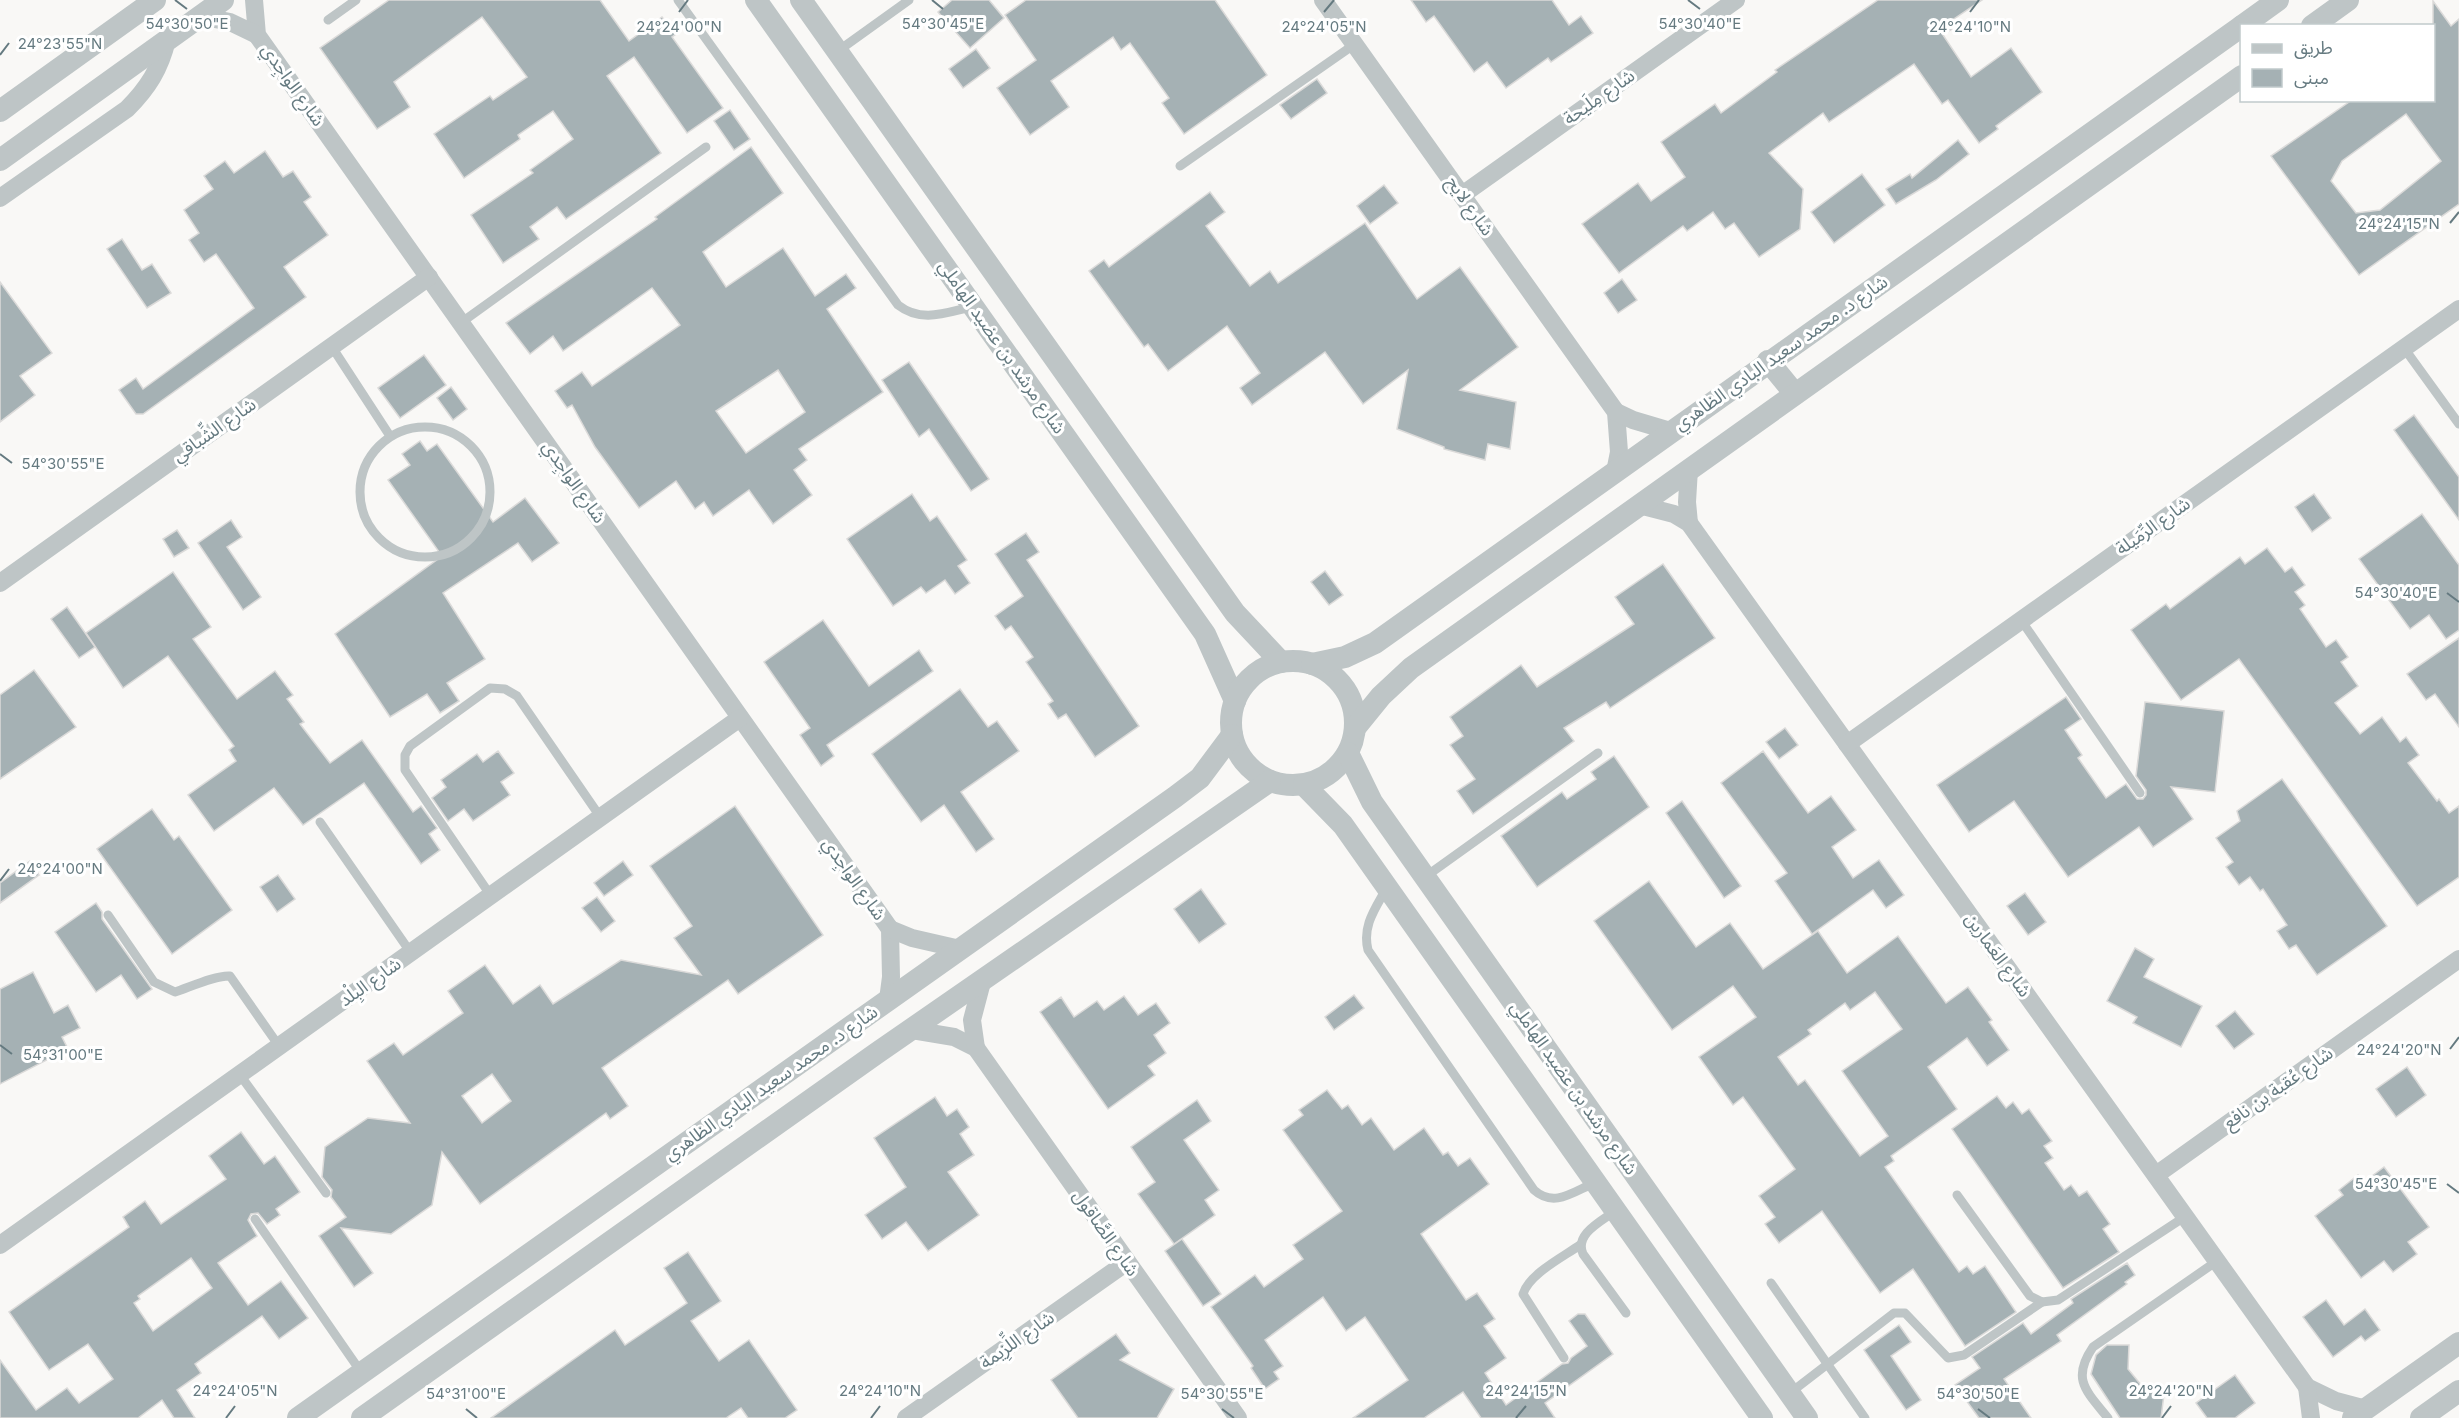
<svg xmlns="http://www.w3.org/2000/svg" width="2459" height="1418" viewBox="0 0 2459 1418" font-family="Inter,'Noto Sans Arabic',sans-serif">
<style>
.building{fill:#a5b1b4;stroke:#dbdad9;stroke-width:1.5;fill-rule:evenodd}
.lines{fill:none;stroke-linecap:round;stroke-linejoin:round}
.service{stroke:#bec5c6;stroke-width:9}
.minor{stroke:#bec5c6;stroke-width:18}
.tertiary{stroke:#bec5c6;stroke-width:22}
.ticks{fill:none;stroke:#657a80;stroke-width:2}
.labels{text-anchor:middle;stroke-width:6;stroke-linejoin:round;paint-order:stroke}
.street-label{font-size:18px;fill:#657a80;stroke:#fff}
.ticks-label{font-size:15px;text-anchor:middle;fill:#657a80;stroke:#fff;stroke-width:6;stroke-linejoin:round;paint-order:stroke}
</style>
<rect width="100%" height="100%" fill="#f9f8f6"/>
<g class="building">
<path d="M389,0h211l29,41 33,-24 14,17 -4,3 51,71 -36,25 -53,-76 -27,19 54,77 -95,66 -9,-12 -27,20 9,12 -36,24 -32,-48 62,-42 -3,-3 43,-31 -20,-28 -35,24 2,4 -56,39 -30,-44 56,-38 3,4 34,-23 -45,-60 -88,65 16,25 -33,22 -57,-81z"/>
<path d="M952,0h37l15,18 -34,30 -32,-36z"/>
<path d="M1026,0h189l52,75 -83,59 -22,-31 7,-5 -39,-55 -9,7 -8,-13 -62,44 18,26 -39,28 -33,-47 39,-28 -31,-45z"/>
<path d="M1411,0h141l17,25 12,-9 12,17 -42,29 -3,-4 -42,30 -19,-26 -13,10 -40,-56 -8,6z"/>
<path d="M1878,0h104l-34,23 4,6 -9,6 28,42 40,-29 31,44 -46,34 2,3 -19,14 -31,-43 -6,4 -28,-40 -85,58 -6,-9 -54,40 34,36 -3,40 -41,28 -25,-34 -9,6 -12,-17 -26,19 -4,-5 -64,47 -37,-49 56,-41 13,18 34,-24 -24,-35 54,-38 6,9 56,-41 -2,-2z"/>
<path d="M2433,1l18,25 8,-7v185l-100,71 -88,-119 81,-56h81zM2406,114l35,47 -61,49 -24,3 -25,-32 11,-20z"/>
<path d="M976,49l14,19 -27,20 -14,-19z"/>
<path d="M1317,79l10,14 -36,26 -11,-14z"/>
<path d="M730,110l20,29 -16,11 -20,-29z"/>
<path d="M1958,140l11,14 -33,26 -40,24 -10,-15 24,-15 2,4z"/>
<path d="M751,147l32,46 -80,59 23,35 57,-39 32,48 31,-22 10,14 -29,21 56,83 -84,57 8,11 -13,10 18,25 -39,29 -24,-34 -36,26 -9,-14 -9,7 -19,-28 -37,27 -44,-61 -23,-42 -5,3 -12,-17 27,-19 10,14 88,-61 -28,-37 -89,63 -10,-15 -23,18 -24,-31 151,-104 -2,-2zM778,370l27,42 -59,41 -30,-42z"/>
<path d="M265,151l18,26 10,-6 18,26 -7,5 24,33 -44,32 22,30 -163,117h-7l-17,-24 17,-12 7,11 111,-81 -38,-54 -12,8 -15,-22 10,-7 -15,-23 29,-21 -9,-13 21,-15 9,12z"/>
<path d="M1862,174l23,31 -51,38 -23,-31z"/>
<path d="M1384,185l14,18 -28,21 -13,-18z"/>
<path d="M1210,192l15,20 -19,14 44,60 20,-15 8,12 87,-60 52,76 43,-32 58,80 -58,43 56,12 -6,47 -22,-5 -3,16 -41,-11v-2l-47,-18 11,-59 -45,34 -38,-52 -73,53 -12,-17 20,-15 -33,-47 -59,45 -20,-27 -4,3 -55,-76 15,-11 5,7z"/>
<path d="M122,239l20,31 10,-6 19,29 -24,15 -40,-59z"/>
<path d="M1622,279l15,21 -19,13 -14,-20z"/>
<path d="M0,282l52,71 -32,23 15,19 -35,27z"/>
<path d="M424,355l22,30 -46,33 -22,-30z"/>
<path d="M909,362l80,117 -18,12 -42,-62 -10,8 -37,-57z"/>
<path d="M451,387l16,22 -14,11 -16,-22z"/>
<path d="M2414,415l45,62v43l-65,-90z"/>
<path d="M420,441l7,10 10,-7 56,78 32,-24 34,45 -27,19 -14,-19 -75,50 42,66 -38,24 12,18 -19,12 -13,-19 -37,23 -55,-83 107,-78 -54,-76 22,-15 -8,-11z"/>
<path d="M912,494l18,27 7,-5 30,44 -9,6 12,17 -15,11 -10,-14 -19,13 -5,-6 -28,19 -46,-67z"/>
<path d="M2314,494l17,24 -19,14 -17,-25z"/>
<path d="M2422,514l37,51v65l-13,9 -17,-24 -19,14 -51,-70z"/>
<path d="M231,520l11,17 -15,10 34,50 -18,13 -45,-67z"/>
<path d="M177,530l12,18 -15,9 -11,-18z"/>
<path d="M1026,533l13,19 -12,8 112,166 -44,31 -29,-43 -8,5 -10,-15 5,-3 -27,-39 7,-5 -22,-31 -6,4 -10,-14 28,-20 -28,-42z"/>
<path d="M2267,548l18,24 7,-5 13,18 -10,7 10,13 -5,4 26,38 10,-7 12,17 -7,5 17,24 -23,17 25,31 22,-17 18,25 6,-5 13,18 -11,8 29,38 2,-2 10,14 10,-7v71l-42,29 -178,-247 -58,41 -50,-70 35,-26 4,5 70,-52 5,7z"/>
<path d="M1663,564l52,74 -105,70 -4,-6 -42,26 10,13 -101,73 -16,-23 18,-12 -25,-34 13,-9 -13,-19 71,-52 16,22 97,-63 -19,-27z"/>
<path d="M1325,571l18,24 -14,10 -18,-23z"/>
<path d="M173,572l38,55 -18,12 44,60 38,-28 18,24 -6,4 17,23 -4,2 30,39 32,-23 51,72 8,-6 16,22 -8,6 11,16 -19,14 -57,-81 -61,42 -29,-37 -60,43 -26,-36 48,-34 -7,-11 5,-4 -66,-90 -45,32 -37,-55z"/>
<path d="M67,607l28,40 -16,11 -28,-39z"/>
<path d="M823,620l46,66 50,-36 14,21 -106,74 7,11 -13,10 -21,-31 10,-7 -46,-66z"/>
<path d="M2459,638v89l-24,-33 -9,6 -19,-26z"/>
<path d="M34,670l42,57 -76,52v-84z"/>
<path d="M960,689l28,38 9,-6 22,30 -58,41 33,47 -18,13 -32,-47 -23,17 -49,-68z"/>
<path d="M2066,697l15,22 -16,11 17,25 -4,3 28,40 20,-14 11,15h6l3,-4v-5l-10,-14 9,-74 79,9 -9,81 -44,-5 22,32 -40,28 -14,-20 -71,50 -54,-76 -45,31 -32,-47z"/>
<path d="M1785,728l13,17 -19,14 -13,-17z"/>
<path d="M498,751l16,22 -13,9 9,13 -37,26 -9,-12 -16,12 -16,-23 14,-11 -5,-7 36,-26 6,8z"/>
<path d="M1763,751l45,62 23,-17 25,34 -24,17 21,31 26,-18 25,35 -18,13 -13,-18 -61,44 -37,-53 12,-8 -66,-90z"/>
<path d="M1614,756l35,51 -112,80 -36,-51 61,-44 5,7 29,-20 -5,-7z"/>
<path d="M2282,779l105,147 -70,49 -21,-30 -7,4 -12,-18 10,-6 -24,-36 -3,2 -10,-14 -11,8 -13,-18 7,-5 -17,-24 24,-17 -3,-10z"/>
<path d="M1682,801l59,85 -17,12 -58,-85z"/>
<path d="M735,806l88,129 -85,59 -10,-14 -126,88 26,38 -18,13 -4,-6 -126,91 -38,-52 -10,53 -41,29 -50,-6 32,45 -19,14 -35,-51 27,-19 -15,-20 1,-7 -10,-13 3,-30 43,-29 42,5 -43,-62 27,-18 9,12 60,-42 -15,-22 37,-26 28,39 27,-19 13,19 68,-44 80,15 -27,-37 18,-12 -42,-60zM492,1074l19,27 -29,22 -20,-27z"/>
<path d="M152,809l22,31 5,-4 53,74 -60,44 -75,-105z"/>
<path d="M30,861l9,14 -39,28v-20z"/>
<path d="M623,861l10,14 -29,21 -10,-13z"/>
<path d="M278,875l17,24 -18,13 -17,-25z"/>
<path d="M1649,881l47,66 34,-24 33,46 55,-38 29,42 51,-37 48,67 22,-16 24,33 -3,2 20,28 -22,16 -20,-28 -39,29 29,42 -66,47 3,5 -9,6 74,105 8,-6 6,8 12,-8 31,46 -51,34 -52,-77 -33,24 -58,-82 -43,32 -14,-19 10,-7 -16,-21 36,-27 -52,-72 -10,8 -34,-48 57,-40 -23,-31 -61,44 -78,-109zM1875,992l27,37 -60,42 46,65 -28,20 -55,-76 -7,5 -20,-28 33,-23 -3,-4 37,-27 5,7z"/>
<path d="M1201,889l25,35 -27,19 -25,-34z"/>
<path d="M2025,893l21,29 -18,13 -21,-29z"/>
<path d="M597,897l18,24 -14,11 -19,-24z"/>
<path d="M96,903l6,9v7l50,70 -15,10 -16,-24 -25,17 -41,-60z"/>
<path d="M2135,948l19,11 -10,18 58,29 -21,41 -48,-24 4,-6 -30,-16z"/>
<path d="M33,972l21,41 14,-8 12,23 -18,9 6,12 -68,35v-95z"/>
<path d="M1354,995l10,13 -30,22 -9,-13z"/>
<path d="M1124,996l14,19 18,-12 14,20 -16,12 12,18 -18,13 7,9 -47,34 -68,-97 21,-15 13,20 23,-16 7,9z"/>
<path d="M2235,1011l19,23 -20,15 -18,-23z"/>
<path d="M2407,1067l19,28 -30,22 -20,-28z"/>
<path d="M1327,1090l15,19 6,-4 14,20 9,-7 23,32 30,-22 19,27 5,-3 10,14 12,-8 19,26 -68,50 45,66 11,-7 18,26 -11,7 22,32 -21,15 21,32 56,-41 6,-1 3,-5 16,-12 -18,-25 9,-7h7l28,40 -68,49 10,15h-74l-18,-26 -39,26h-71l55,-38 -43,-63 -19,14 -23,-34 -58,43 18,26 -9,6 5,7 -14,10 -14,-21 2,-2 -42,-59 44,-32 9,12 39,-28 -10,-14 49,-34 -59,-81 20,-15 -4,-5z"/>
<path d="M1997,1096l9,12 7,-6 9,12 7,-5 23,32 -8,5 9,12 -8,5 19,27 7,-5 8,11 8,-5 23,33 -7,5 16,23 -56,36 -111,-159z"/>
<path d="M935,1097l12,19 10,-7 12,18 -9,7 14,21 -26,17 31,43 -51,36 -22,-29 -24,17 -17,-24 41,-28 -32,-49z"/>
<path d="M1197,1100l14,21 -27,19 35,50 -14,10 10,15 -41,29 -36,-50 17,-12 -24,-35z"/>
<path d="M241,1132l23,32 11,-8 25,36 -24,17 4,6 -13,9 -9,-11 -7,1 -3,6 9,16 -39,27 30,42 33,-24 27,37 -29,21 -17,-23 -67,48 6,9 -24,17 18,28h-21l-12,-18 -24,18h-138v-58l36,50 31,-22 12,15 34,-24 -25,-35 -39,26 -40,-58 120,-85 -6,-10 22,-16 16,23 65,-45 -17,-23zM191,1258l21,30 -59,43 -19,-28 6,-4 -2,-3z"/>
<path d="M2384,1167l45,60 -21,15 9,12 -24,18 -9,-11 -23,17 -46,-62 28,-21 -4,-5 19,-15 6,7z"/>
<path d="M1182,1239l39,55 -18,12 -38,-55z"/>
<path d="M688,1252l33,49 -30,20 28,40 30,-21 48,70 -12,8h-37l-7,-10 -15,10h-235l124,-88 10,15 62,-42 -23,-35z"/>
<path d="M2127,1263l8,12 -10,7 2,2 -70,51 4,6 -57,38 27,39h-52l-24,-33 25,-17 -8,-11 51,-34 8,11 42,-31 -2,-4z"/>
<path d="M2326,1300l18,25 21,-16 15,21 -15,11 -4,-5 -28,21 -30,-40z"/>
<path d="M1899,1325l12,17 -20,14 30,44 -15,10 -42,-60z"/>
<path d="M1116,1334l14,19 -10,7 54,29 -17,29h-79l-27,-38z"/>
<path d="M2107,1345h22l-1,24 18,22 18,3 -3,24h-41l-29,-44 5,-19z"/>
<path d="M2235,1375l20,28 -20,15h-28l-11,-15z"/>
</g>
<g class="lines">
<g class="service">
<path d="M678,0l220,305c23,18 47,8 73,2"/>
<path d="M328,20l28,-20"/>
<path d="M838,51l71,-51"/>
<path d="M1180,166l175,-122"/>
<path d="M462,322l244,-175"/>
<path d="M332,347l58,89"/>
<path d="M2404,348l55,76"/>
<circle cx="425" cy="492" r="65"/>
<path d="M2021,620l119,173"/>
<path d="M320,822l91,131"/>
<path d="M1425,877l173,-124"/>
<path d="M1386,889c-11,20 -24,37 -18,61l166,240c20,18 39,2 60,-7"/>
<path d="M491,896l-86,-126v-15l5,-9 80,-58 15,1 12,7 84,122"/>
<path d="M108,915l46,67 21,10c15,-5 41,-17 55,-16l49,70"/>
<path d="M240,1075l86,118"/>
<path d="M1957,1195l73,101 12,6 16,-2 128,-84"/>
<path d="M1615,1211c-13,10 -41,23 -32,43l43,59"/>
<path d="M255,1219l106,153"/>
<path d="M1771,1283l94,135"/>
<path d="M1564,1358l-41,-64c6,-20 40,-37 57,-49"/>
<path d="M1790,1393l104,-80h11l43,45 16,-3 78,-53"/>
<path d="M2108,1418c-22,-27 -37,-39 -15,-71l124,-86"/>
</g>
<g class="minor">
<path d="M254,0l3,35 633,894 1,48 -3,23"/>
<path d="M1323,0l293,412 3,40 -4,20"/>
<path d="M200,16l30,6 27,13"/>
<path d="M1462,195l274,-195"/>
<path d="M0,198l127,-89c21,-21 33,-40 40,-69"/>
<path d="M1616,412l17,8 37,11"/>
<path d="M1639,505l35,9 15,9 618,864 29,14 30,8"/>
<path d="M1689,523l-2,-21 2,-33"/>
<path d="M0,583l429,-306"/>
<path d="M1847,744l612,-435"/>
<path d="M890,929l22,9 48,11"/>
<path d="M912,1030l42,7 22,11 262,370"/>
<path d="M976,1048l-4,-28 10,-38"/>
<path d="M2156,1175l303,-216"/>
<path d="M0,1245l740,-527"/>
<path d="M2307,1387l4,31"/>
<path d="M906,1418l221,-156"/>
</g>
<g class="tertiary">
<path d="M756,0l449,634 30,67"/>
<path d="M801,0l434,613 46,49"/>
<path d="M2242,26l36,-26"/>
<path d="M2312,26l36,-26"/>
<path d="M0,111l155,-111"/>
<path d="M0,160l223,-160"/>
<path d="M1768,361l27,33"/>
<circle cx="1293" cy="723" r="62"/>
<path d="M1312,664l33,-7 30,-14 867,-617"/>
<path d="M1355,728l26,-32 30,-28 831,-592"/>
<path d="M1348,753l24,49 435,616"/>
<path d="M1304,785l39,40 419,593"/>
<path d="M298,1418l877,-621 25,-19 32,-43"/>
<path d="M362,1418l515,-365 393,-272"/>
<path d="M2353,1418l106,-75"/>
<path d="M2421,1418l38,-27"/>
</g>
</g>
<path class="ticks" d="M175,0l12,9M932,0l11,9M1688,0l12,9M679,12l9,-12M1324,12l10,-12M1970,12l9,-12M0,55l9,-12M2450,223l9,-11M0,454l12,9M2447,593l12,9M0,881l9,-12M0,1045l12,9M2450,1049l9,-12M2447,1184l12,9M466,1409l11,9M1222,1409l12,9M1978,1409l12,9M226,1418l9,-12M871,1418l9,-12M1516,1418l10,-12M2162,1418l9,-12"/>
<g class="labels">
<g class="street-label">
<text transform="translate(293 85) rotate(55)" y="6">شارع الواجِدي</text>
<text transform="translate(1599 97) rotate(-35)" y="6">شارع مِلَيحة</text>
<text transform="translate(1470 206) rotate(55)" y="6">شارع لايح</text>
<text transform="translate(1002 347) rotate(55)" y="6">شارع مرشد بن عضيد الهاملي</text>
<text transform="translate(1781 353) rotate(-35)" y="6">شارع د. محمد سعيد البادي الظاهري</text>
<text transform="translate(214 430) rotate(-35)" y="6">شارع الشِّباقي</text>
<text transform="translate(574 482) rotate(55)" y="6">شارع الواجِدي</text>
<text transform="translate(2153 526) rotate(-35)" y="6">شارع الرِّمَيلة</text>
<text transform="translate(854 879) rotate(55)" y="6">شارع الواجِدي</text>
<text transform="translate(1998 955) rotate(54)" y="6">شارع العَمارين</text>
<text transform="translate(370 982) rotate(-35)" y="6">شارع البِلْد</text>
<text transform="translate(771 1083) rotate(-35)" y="6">شارع د. محمد سعيد البادي الظاهري</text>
<text transform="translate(1574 1088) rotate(55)" y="6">شارع مرشد بن عضيد الهاملي</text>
<text transform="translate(2278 1088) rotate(-35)" y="6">شارع عُقبة بن نافع</text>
<text transform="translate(1106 1233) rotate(55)" y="6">شارع الصَّاقول</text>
<text transform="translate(1017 1340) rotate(-35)" y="6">شارع اللِّزِيمة</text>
</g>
</g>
<g class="ticks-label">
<text x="187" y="29">54°30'50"E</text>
<text x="943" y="29">54°30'45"E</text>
<text x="1700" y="29">54°30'40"E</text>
<text x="1324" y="32">24°24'05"N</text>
<text x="1970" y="32">24°24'10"N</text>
<text x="679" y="32">24°24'00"N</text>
<text x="60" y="49">24°23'55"N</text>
<text x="2399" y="229">24°24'15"N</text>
<text x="63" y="469">54°30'55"E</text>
<text x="2396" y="598">54°30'40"E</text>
<text x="60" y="874">24°24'00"N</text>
<text x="2399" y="1055">24°24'20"N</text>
<text x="63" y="1060">54°31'00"E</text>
<text x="2396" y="1189">54°30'45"E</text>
<text x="235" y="1396">24°24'05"N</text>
<text x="880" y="1396">24°24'10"N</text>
<text x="1526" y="1396">24°24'15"N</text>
<text x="2171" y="1396">24°24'20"N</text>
<text x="466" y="1399">54°31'00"E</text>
<text x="1222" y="1399">54°30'55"E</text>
<text x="1978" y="1399">54°30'50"E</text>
</g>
<rect x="2240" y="24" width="195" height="78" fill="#ffffff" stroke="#c1cacc" stroke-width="1.5"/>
<rect x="2252" y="44" width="30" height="9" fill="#bec5c6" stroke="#c1cacc" stroke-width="1.5"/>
<text x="2294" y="54" font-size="18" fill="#657a80">طريق</text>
<rect x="2252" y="69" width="30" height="18" fill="#a5b1b4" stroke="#c1cacc" stroke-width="1.5"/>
<text x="2294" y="84" font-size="18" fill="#657a80">مبنى</text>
</svg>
